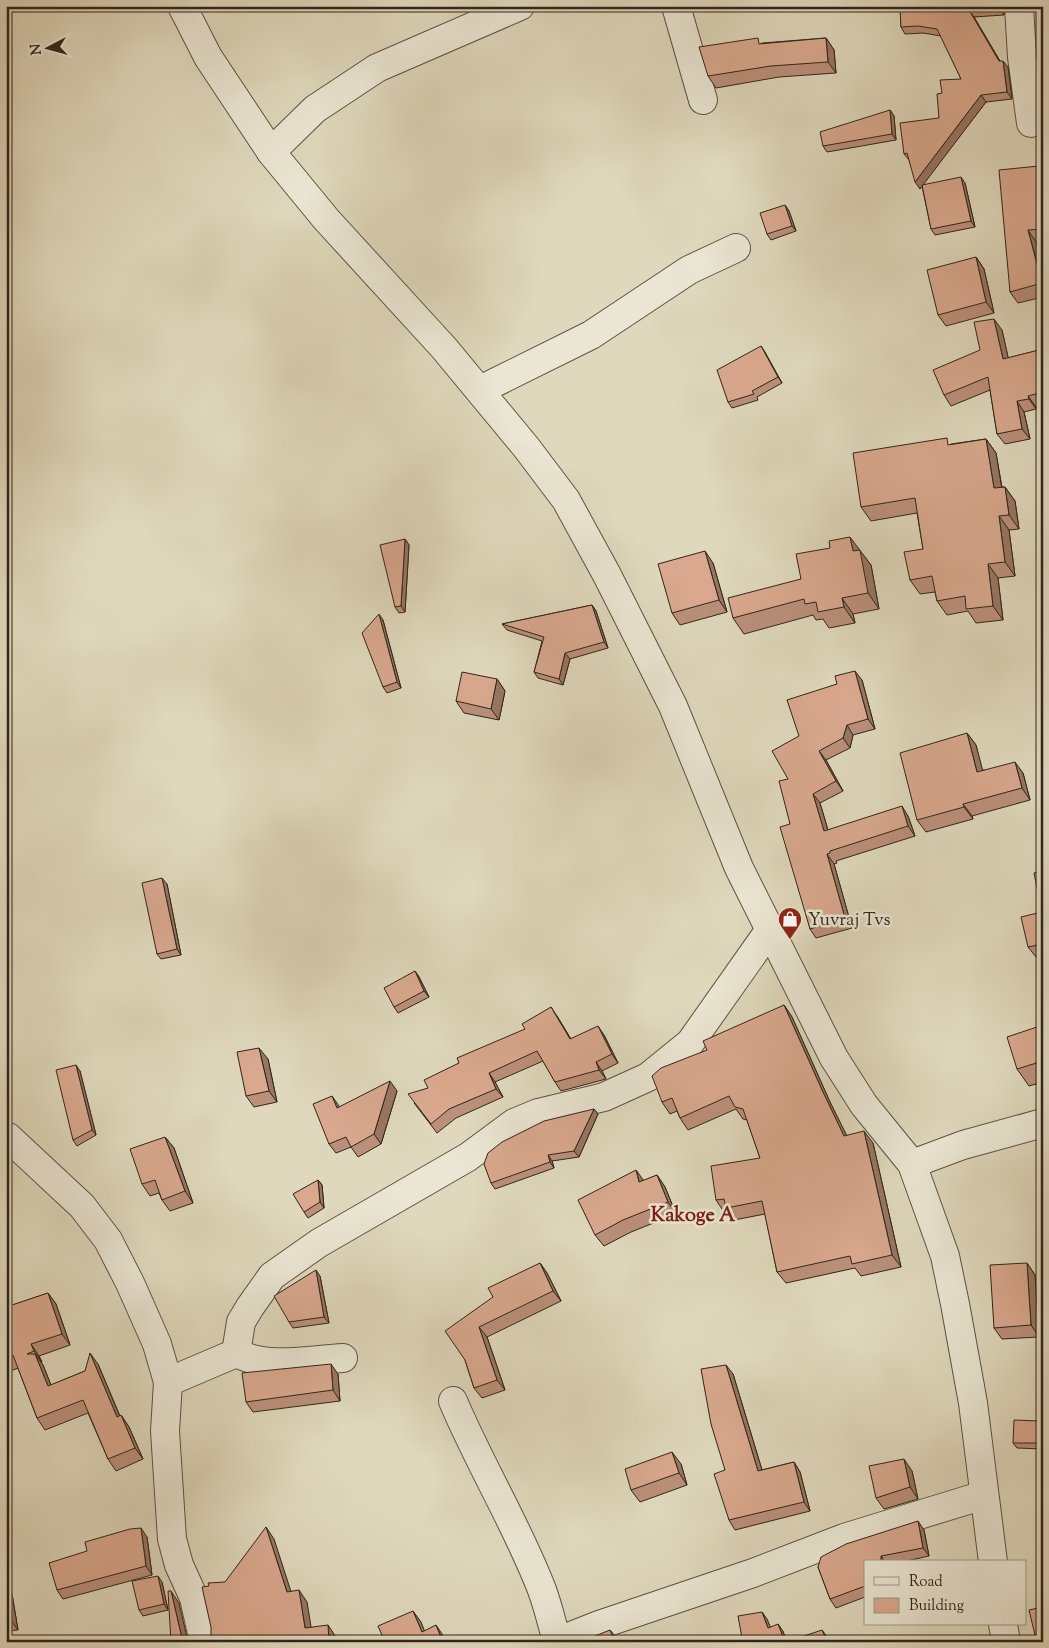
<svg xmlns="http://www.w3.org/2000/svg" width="1049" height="1648" viewBox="0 0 1049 1648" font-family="'Sorts Mill Goudy',serif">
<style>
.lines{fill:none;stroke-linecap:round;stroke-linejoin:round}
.minor-casing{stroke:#5c5243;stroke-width:30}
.minor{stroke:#eae6d3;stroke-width:28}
.wall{fill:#bb907a;stroke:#30251b}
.shaded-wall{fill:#987663;stroke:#30251b}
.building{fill:#d9a88e;stroke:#30251b}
.labels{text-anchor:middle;stroke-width:5;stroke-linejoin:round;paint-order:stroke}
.poi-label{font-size:18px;fill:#30251b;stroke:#eae6d3;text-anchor:start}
.quarter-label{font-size:20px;font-weight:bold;fill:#7a1f14;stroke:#eae6d3}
</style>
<rect width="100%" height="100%" fill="#dfd8bc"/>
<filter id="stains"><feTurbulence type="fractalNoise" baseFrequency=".004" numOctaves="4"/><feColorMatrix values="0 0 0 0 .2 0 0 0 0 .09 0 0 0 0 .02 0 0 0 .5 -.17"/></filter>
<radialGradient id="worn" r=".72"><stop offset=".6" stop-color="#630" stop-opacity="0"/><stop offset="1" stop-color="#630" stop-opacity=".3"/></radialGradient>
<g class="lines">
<g class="minor-casing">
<g id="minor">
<path d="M182,6l26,51 63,95 55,67 118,129 82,99 40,53 41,75 66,131 66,162 95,190 30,47 48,59 33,92 10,48 18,99 20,159"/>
<path d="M676,6l27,94"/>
<path d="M1019,6l3,51 9,66"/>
<path d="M271,152l44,-43 62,-41 143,-62"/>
<path d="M480,390l111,-55 98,-65 47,-22"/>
<path d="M6,1137h2l74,69 26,34 22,43 27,61 11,38 -3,49 7,108 7,26 15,33 10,44"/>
<path d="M912,1164l51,-19 80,-22"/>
<path d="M236,1353l5,-31 9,-15 22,-31 47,-33 149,-86 46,-34 24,-10 66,-16 44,-20 42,-34 79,-112"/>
<path d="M168,1382l68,-29c32,16 72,7 107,5"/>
<path d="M453,1401c27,64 64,124 89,189 6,16 10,34 15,51"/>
<path d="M1003,1624l3,18"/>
<path d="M556,1642l43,-17 154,-52 91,-35 140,-43"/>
</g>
</g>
<use href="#minor" class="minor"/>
</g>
<g class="wall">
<path d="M900,6h105l-1,9 -30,2 26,44 8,6 4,32 -26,3 -64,83 43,-2 10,44 -40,8 -4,-6 -9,-43 -2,3 -11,-29 -5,-6 35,-36 3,-25 19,-14 -20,-43 -18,-3 -18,1 -4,-7z"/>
<path d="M826,38l8,12 2,23 -57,4 -63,11 -8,-12 54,-33z"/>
<path d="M890,110l4,6 2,24 -69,12 -4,-6z"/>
<path d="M1039,166l4,6v69l-7,1 7,24v31l-25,6 -8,-11z"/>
<path d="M785,205l4,6 7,20 -25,9 -4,-6z"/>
<path d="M976,257l8,12 10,44 -48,13 -8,-11z"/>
<path d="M1002,330l6,28 35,-9v56l-7,2v2l-12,3 6,27 -25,5 -8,-10 -7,-44 -39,16 -7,-11 36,-45z"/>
<path d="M761,346l21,37 -25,14 1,3 -26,8 -4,-6z"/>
<path d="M986,439l10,14 6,34h3l10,14 4,28 -10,1 6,46 -17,2 5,42 -27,3 -8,-12 -21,4 -10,-14 -2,-9 -15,2 -10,-14 13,-31 -6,-36 -46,8 -10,-14 90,-63z"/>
<path d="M405,539l4,6 -4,67 -6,1 -4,-6z"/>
<path d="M859,550l12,15 8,44 -26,5 2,9 -26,5 -6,-9 -7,1 -3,-5 -69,19 -11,-16 68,-39z"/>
<path d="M713,563l14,49 -47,13 -8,-12z"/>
<path d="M592,605l4,6 12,37 -38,11 -7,26 -25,-7 -4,-6 8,-31 -35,-11 -5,-6z"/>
<path d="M383,620l18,68 -14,5 -4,-6z"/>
<path d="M497,679l8,12 -6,29 -35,-7 -8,-12z"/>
<path d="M862,680l13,49 -22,6 -3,13 -24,12 17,31 -23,12 8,27 80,-14 7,20 -79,25 1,2 -3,1 18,64 -36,10 -6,-9 -20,-105 -2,-45 11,-43z"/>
<path d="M967,733l9,12 6,25 41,3 7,27 -58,16 1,3 -47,13 -9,-12z"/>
<path d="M1043,871v85l-7,1 -8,-10 14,-35z"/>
<path d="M167,884l14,71 -20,4 -4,-5z"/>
<path d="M415,971l4,6 10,20 -31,16 -4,-6z"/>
<path d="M784,1005l8,12 38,85 16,33 27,8 28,124 -40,9 -6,-8 -69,15 -9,-11 -12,-58 -31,6 -6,-8h-4l-8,-12 44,-42 -13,-38 -4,-1 -7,-10 -48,21 -8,-12 -3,-7 -7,3 -8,-12 45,-52z"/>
<path d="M557,1016l14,23 33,-4 14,28 -16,8 4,8 -45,12 -6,-9 -12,-21 -48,21 8,15 -47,21 -19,15 -23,-30 14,-15 31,-25z"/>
<path d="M1043,1025v57l-14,4 -12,-17z"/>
<path d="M268,1059l9,43 -23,5 -8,-11z"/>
<path d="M80,1071l16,64 -19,11 -4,-6z"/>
<path d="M397,1091l-16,53 -23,13 -7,-10 -15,6 -7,-9 10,-37z"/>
<path d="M594,1109l4,5 -19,43 -27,4 2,7 -59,21 -4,-6z"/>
<path d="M165,1137l9,11 19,55 -23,8 -8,-11 -3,-7 -9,3 -8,-12z"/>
<path d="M636,1170l7,11 14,-6 8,12 11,27 -45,18 -27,14 -9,-11z"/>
<path d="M318,1180l4,5 2,23 -16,10 -4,-6z"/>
<path d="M540,1263l7,10 14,28 -74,36 18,53 -23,8 -8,-10 -9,-28 28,-63z"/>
<path d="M1027,1263l8,12 4,62 -37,2 -8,-11z"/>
<path d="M320,1276l9,47 -36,5 -4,-6z"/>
<path d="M48,1293l8,11 14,41 -31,11 3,6h-1l2,3 8,20 34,-14 13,-7 22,52 1,-1 8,12 14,32 -27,12 -8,-12 -20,-46 -43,17 -8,-12 -19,-50 -12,5v-68l4,1z"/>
<path d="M338,1374l2,27 -87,11 -7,-10z"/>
<path d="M733,1374l29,96 32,-8 6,10 10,39 -75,19 -6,-10 -4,-50z"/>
<path d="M1043,1425v24l-26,-1 -4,-5z"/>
<path d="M681,1464l6,21 -47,17 -9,-12z"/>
<path d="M912,1471l6,28 -34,10 -8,-11z"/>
<path d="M924,1530l5,26 -27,6h-37v35l-29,11 -6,-9 -12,-32z"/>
<path d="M147,1537l5,38 -89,24 -6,-9z"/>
<path d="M162,1582l6,28 -25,6 -4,-6z"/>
<path d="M6,1586l6,8 6,36 -12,1z"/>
<path d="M1043,1607v35h-3l-5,-7z"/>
</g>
<g class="shaded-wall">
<path d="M999,6h6l-1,9 -5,-7z"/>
<path d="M969,10l5,7 30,51 -5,-7z"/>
<path d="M826,38l8,12 2,23 -8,-11z"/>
<path d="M1003,61l5,6 4,32 -5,-7z"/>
<path d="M981,95l5,7 -66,87 -5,-7z"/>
<path d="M890,110l4,6 2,24 -4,-6z"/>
<path d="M1039,166l4,6v39z"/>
<path d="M961,177l4,6 10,44 -4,-6z"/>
<path d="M785,205l4,6 7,20 -4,-5z"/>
<path d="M1028,230l8,12 7,24v18z"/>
<path d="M976,257l8,12 10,44 -8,-11z"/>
<path d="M994,319l8,11 9,40 -8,-11z"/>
<path d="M761,346l4,6 17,31 -4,-6z"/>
<path d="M1028,396l8,11v2l-7,-10z"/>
<path d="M1017,401l7,11 6,27 -8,-10z"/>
<path d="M986,439l10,14 8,49 -10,-14z"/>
<path d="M1005,487l10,14 4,28 -10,-14z"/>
<path d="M999,516l10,14 6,46 -10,-14z"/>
<path d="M850,537l21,28 8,44 -11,-16 -15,-42z"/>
<path d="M405,539l4,6 -4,67 -4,-6z"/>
<path d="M705,551l8,12 14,49 -8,-12z"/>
<path d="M988,564l10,14 5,42 -10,-14z"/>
<path d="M842,598l11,16 2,9 -11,-16z"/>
<path d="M592,605l4,6 12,37 -4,-6z"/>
<path d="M379,614l4,6 18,68 -4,-6z"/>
<path d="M565,653l5,6 -7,26 -4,-6z"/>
<path d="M855,671l7,9 13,49 -7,-10z"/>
<path d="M497,679l8,12 -6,29 -8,-11z"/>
<path d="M847,725l6,10 -3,13 -7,-10z"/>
<path d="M967,733l9,12 10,38 -9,-11z"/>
<path d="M819,751l7,9 17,31 -7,-10z"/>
<path d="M1015,762l8,11 7,27 -8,-12z"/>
<path d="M813,794l7,9 11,38 -7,-10z"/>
<path d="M963,804l9,12 1,3 -9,-12z"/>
<path d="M902,806l6,10 7,20 -7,-10z"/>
<path d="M827,854l7,10 18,64 -7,-10z"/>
<path d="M162,878l5,6 14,71 -4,-6z"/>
<path d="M415,971l4,6 10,20 -5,-6z"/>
<path d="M784,1005l8,12 38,85 23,46 -9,-12 -22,-46z"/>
<path d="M551,1007l6,9 19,32 -6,-9z"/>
<path d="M598,1026l6,9 14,28 -6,-9z"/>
<path d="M259,1048l9,11 9,43 -8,-11z"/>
<path d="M596,1062l6,9 4,8 -7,-9z"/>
<path d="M76,1065l4,6 16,64 -4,-5z"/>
<path d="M489,1073l6,9 8,15 -7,-8z"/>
<path d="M390,1081l7,10 -16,53 -7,-10z"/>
<path d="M332,1096l7,10 5,12 -7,-10z"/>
<path d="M594,1109l4,5 -19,43 -5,-6z"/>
<path d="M864,1131l9,12 28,124 -9,-12z"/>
<path d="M165,1137l9,11 19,55 -8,-12z"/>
<path d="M548,1155l4,6 2,7 -4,-6z"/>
<path d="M636,1170l8,11 -5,1z"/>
<path d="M657,1175l8,12 11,27 -8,-12z"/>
<path d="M318,1180l4,5 2,23 -4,-6z"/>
<path d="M540,1263l7,10 14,28 -8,-10z"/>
<path d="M1027,1263l8,12 4,62 -8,-12z"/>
<path d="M316,1270l4,6 9,47 -5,-6z"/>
<path d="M48,1293l8,11 14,41 -8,-11z"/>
<path d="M479,1327l8,10 18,53 -8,-10z"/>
<path d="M31,1344l8,12 3,6 -8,-11z"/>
<path d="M90,1353l8,11 27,65 -8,-12z"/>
<path d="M35,1354l8,11 13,33 -8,-12z"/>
<path d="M331,1364l7,10 2,27 -7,-11z"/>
<path d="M726,1365l7,9 32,106 -7,-9z"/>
<path d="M121,1415l8,12 14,32 -8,-11z"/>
<path d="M1040,1421l3,4v24l-4,-6z"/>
<path d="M672,1452l9,12 6,21 -8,-12z"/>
<path d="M904,1459l8,12 6,28 -8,-12z"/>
<path d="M794,1462l6,10 10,39 -6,-9z"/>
<path d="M918,1521l6,9 5,26 -6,-8z"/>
<path d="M266,1527l8,12 21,65 -8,-12z"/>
<path d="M141,1528l6,9 5,38 -6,-9z"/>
<path d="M881,1556l4,6h-4z"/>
<path d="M158,1576l4,6 6,28 -4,-6z"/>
<path d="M6,1586l6,8 6,36 -8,-11 -4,-25z"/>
<path d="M299,1590l8,12 6,37 -8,-11z"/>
<path d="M171,1591l8,12 9,39h-3l-4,-8z"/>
<path d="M413,1611l8,11 8,20 -7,-10z"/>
<path d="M762,1612l5,7 7,16 -6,-7z"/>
<path d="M778,1624l5,7 4,11h-2z"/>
<path d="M328,1625l8,12v5h-7z"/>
<path d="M436,1625l8,12 2,5h-3z"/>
<path d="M610,1630l5,6 2,6h-2z"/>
<path d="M822,1630l5,7 2,5h-2z"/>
</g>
<g class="building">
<path d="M900,6h99v2l-30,2 30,51h4l4,31 -26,3 -66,87 -8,-29 -3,1 -4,-31 39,-5 -2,-24 5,-1 -2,-13 21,-1 -24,-50 -19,-3 -17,1z"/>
<path d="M758,38l1,6 67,-6 2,24 -57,4 -63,10 -9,-29z"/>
<path d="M890,110l2,24 -69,12 -3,-14z"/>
<path d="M1039,166l4,45v18l-15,1 14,53 -32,9 -11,-122z"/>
<path d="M961,177l10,44 -40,8 -9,-44z"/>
<path d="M785,205l7,21 -25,8 -7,-21z"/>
<path d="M976,257l10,45 -48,13 -11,-45z"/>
<path d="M994,319l9,40 40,-10v43l-15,4 1,3 -12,2 5,28 -25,5 -9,-57 -44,18 -11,-25 47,-20 -6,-28z"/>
<path d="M761,346l17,31 -26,14 2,3 -26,8 -11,-32z"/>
<path d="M947,438l1,7 38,-6 8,49 11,-1 4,28 -10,1 6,46 -17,2 5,42 -27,3 -1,-13 -28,5 -5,-25 -22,4 -6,-28 19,-3 -8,-51 -54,9 -8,-54z"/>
<path d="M850,537l3,14 7,-1 8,43 -26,5 2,9 -26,5 -2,-10 -11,2 -1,-5 -71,19 -5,-20 73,-19 -5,-25 34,-6 -1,-7z"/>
<path d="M405,539l-4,67 -6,1 -15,-62z"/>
<path d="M705,551l14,49 -47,13 -14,-49z"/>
<path d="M592,605l12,37 -39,11 -6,26 -25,-7 10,-35 -42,-13z"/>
<path d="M379,614l18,68 -14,5 -21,-54z"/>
<path d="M855,671l13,48 -21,6 -4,13 -24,13 17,30 -23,13 11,37 78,-25 6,20 -78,25v2l-3,1 18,64 -35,11 -30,-102 10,-3 -11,-43 9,-2 -16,-28 27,-15 -12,-36 50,-16 -2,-8z"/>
<path d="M462,672l35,7 -6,30 -35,-8z"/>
<path d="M967,733l10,39 38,-10 7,26 -59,16 1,3 -47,13 -17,-67z"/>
<path d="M1043,871v73l-15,3 -7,-30 21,-5 -8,-39z"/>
<path d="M162,878l15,71 -20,5 -15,-71z"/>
<path d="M415,971l9,20 -30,16 -10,-19z"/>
<path d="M784,1005l38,85 22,46 20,-5 28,124 -40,9 -2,-8 -73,16 -15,-71 -36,7 -2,-9 -8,1 -5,-34 49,-8 -17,-49 -8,-2 -6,-11 -49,22 -8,-20 -10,4 -10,-26 9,-8 46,-18 -4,-9z"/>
<path d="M551,1007l19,32 28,-13 14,28 -16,8 3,8 -44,12 -18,-31 -48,22 7,16 -47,20 -18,15 -23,-30 20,-6 -4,-8 35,-17 -2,-5 68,-29 -3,-5z"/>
<path d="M1043,1025v36l-26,8 -10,-32z"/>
<path d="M259,1048l10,43 -23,5 -9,-44z"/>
<path d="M76,1065l16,65 -19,10 -17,-70z"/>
<path d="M390,1081l-16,53 -23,13 -5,-10 -17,7 -16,-40 19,-8 5,12z"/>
<path d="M594,1109l-20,42 -26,4 2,7 -59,21 -7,-19 4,-11 14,-11 42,-21z"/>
<path d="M165,1137l20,54 -23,9 -7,-20 -13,4 -12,-35z"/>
<path d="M636,1170l3,12 18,-7 11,27 -45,18 -28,15 -17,-35z"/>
<path d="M318,1180l2,22 -16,10 -11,-18z"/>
<path d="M540,1263l13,28 -74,36 18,53 -23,8 -9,-28 -20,-29 48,-34 -5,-9z"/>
<path d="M1027,1263l4,62 -37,3 -4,-63z"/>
<path d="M316,1270l8,47 -35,5 -15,-26z"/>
<path d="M48,1293l14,41 -31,10 3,7 -7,3h8l13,32 37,-15 5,-18 27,64 4,-2 14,33 -27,11 -25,-59 -46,18 -24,-63 -7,3v-53l3,-1v2z"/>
<path d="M331,1364l2,26 -87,12 -4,-29z"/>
<path d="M726,1365l32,106 36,-9 10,40 -75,18 -15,-46 11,-4 -14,-46 -10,-55z"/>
<path d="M1014,1420l26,1 -1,22h-26z"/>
<path d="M672,1452l7,21 -48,17 -6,-21z"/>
<path d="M904,1459l6,28 -34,11 -7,-32z"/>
<path d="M918,1521l5,27 -42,8v6h-16v24l-35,13 -12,-32 3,-10 25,-13z"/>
<path d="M266,1527l21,65 12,-2 6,38 23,-3 1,17h-123l5,-6v-9l-9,-40 7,-1 -1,-3 17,-1z"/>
<path d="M141,1528l5,38 -89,24 -8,-27 38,-12 -2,-9 45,-13z"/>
<path d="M158,1576l6,28 -25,6 -7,-29z"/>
<path d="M168,1591h3l10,43 3,7 2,1h-15z"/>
<path d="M6,1594l4,25 -4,1z"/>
<path d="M1043,1607v26l-8,2 -6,-25z"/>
<path d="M413,1611l9,21 14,-7 7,17h-58l-7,-16z"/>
<path d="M762,1612l6,16 10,-4 7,18h-43v-4l-4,-22z"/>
<path d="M610,1630l5,12h-35z"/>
<path d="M822,1630l5,12h-41z"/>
</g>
<defs>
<g id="shop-pin" transform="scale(1.25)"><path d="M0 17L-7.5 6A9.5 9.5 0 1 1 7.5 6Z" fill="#8f2418" stroke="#eae6d3"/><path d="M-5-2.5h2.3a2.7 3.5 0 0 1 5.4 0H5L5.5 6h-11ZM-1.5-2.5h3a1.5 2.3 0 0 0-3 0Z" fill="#fff"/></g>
</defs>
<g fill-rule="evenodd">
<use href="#shop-pin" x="790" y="919"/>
</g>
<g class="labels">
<g class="poi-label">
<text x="808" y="925">Yuvraj Tvs</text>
</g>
<g class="quarter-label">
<text x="693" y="1221">Kakoge A</text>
</g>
</g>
<rect width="1049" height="1648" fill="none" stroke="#dfd8bc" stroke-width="25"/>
<rect x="8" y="8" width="1034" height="1633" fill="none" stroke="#30251b" stroke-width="2.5"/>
<rect x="12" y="12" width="1024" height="1623" fill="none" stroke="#30251b"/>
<rect x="864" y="1560" width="162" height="65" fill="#eae6d3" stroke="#a09989"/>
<rect x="874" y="1577" width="25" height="8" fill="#eae6d3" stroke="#a09989"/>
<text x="909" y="1586" font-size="15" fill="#30251b">Road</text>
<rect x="874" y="1598" width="25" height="15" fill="#d9a88e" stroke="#a09989"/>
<text x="909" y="1610" font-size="15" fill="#30251b">Building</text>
<g transform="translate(48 48) rotate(264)" stroke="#eae6d3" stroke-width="4" paint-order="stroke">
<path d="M0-4L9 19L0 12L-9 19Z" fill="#30251b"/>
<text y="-8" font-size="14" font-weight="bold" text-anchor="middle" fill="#30251b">N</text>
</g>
<rect width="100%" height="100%" filter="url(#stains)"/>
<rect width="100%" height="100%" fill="url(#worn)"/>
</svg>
